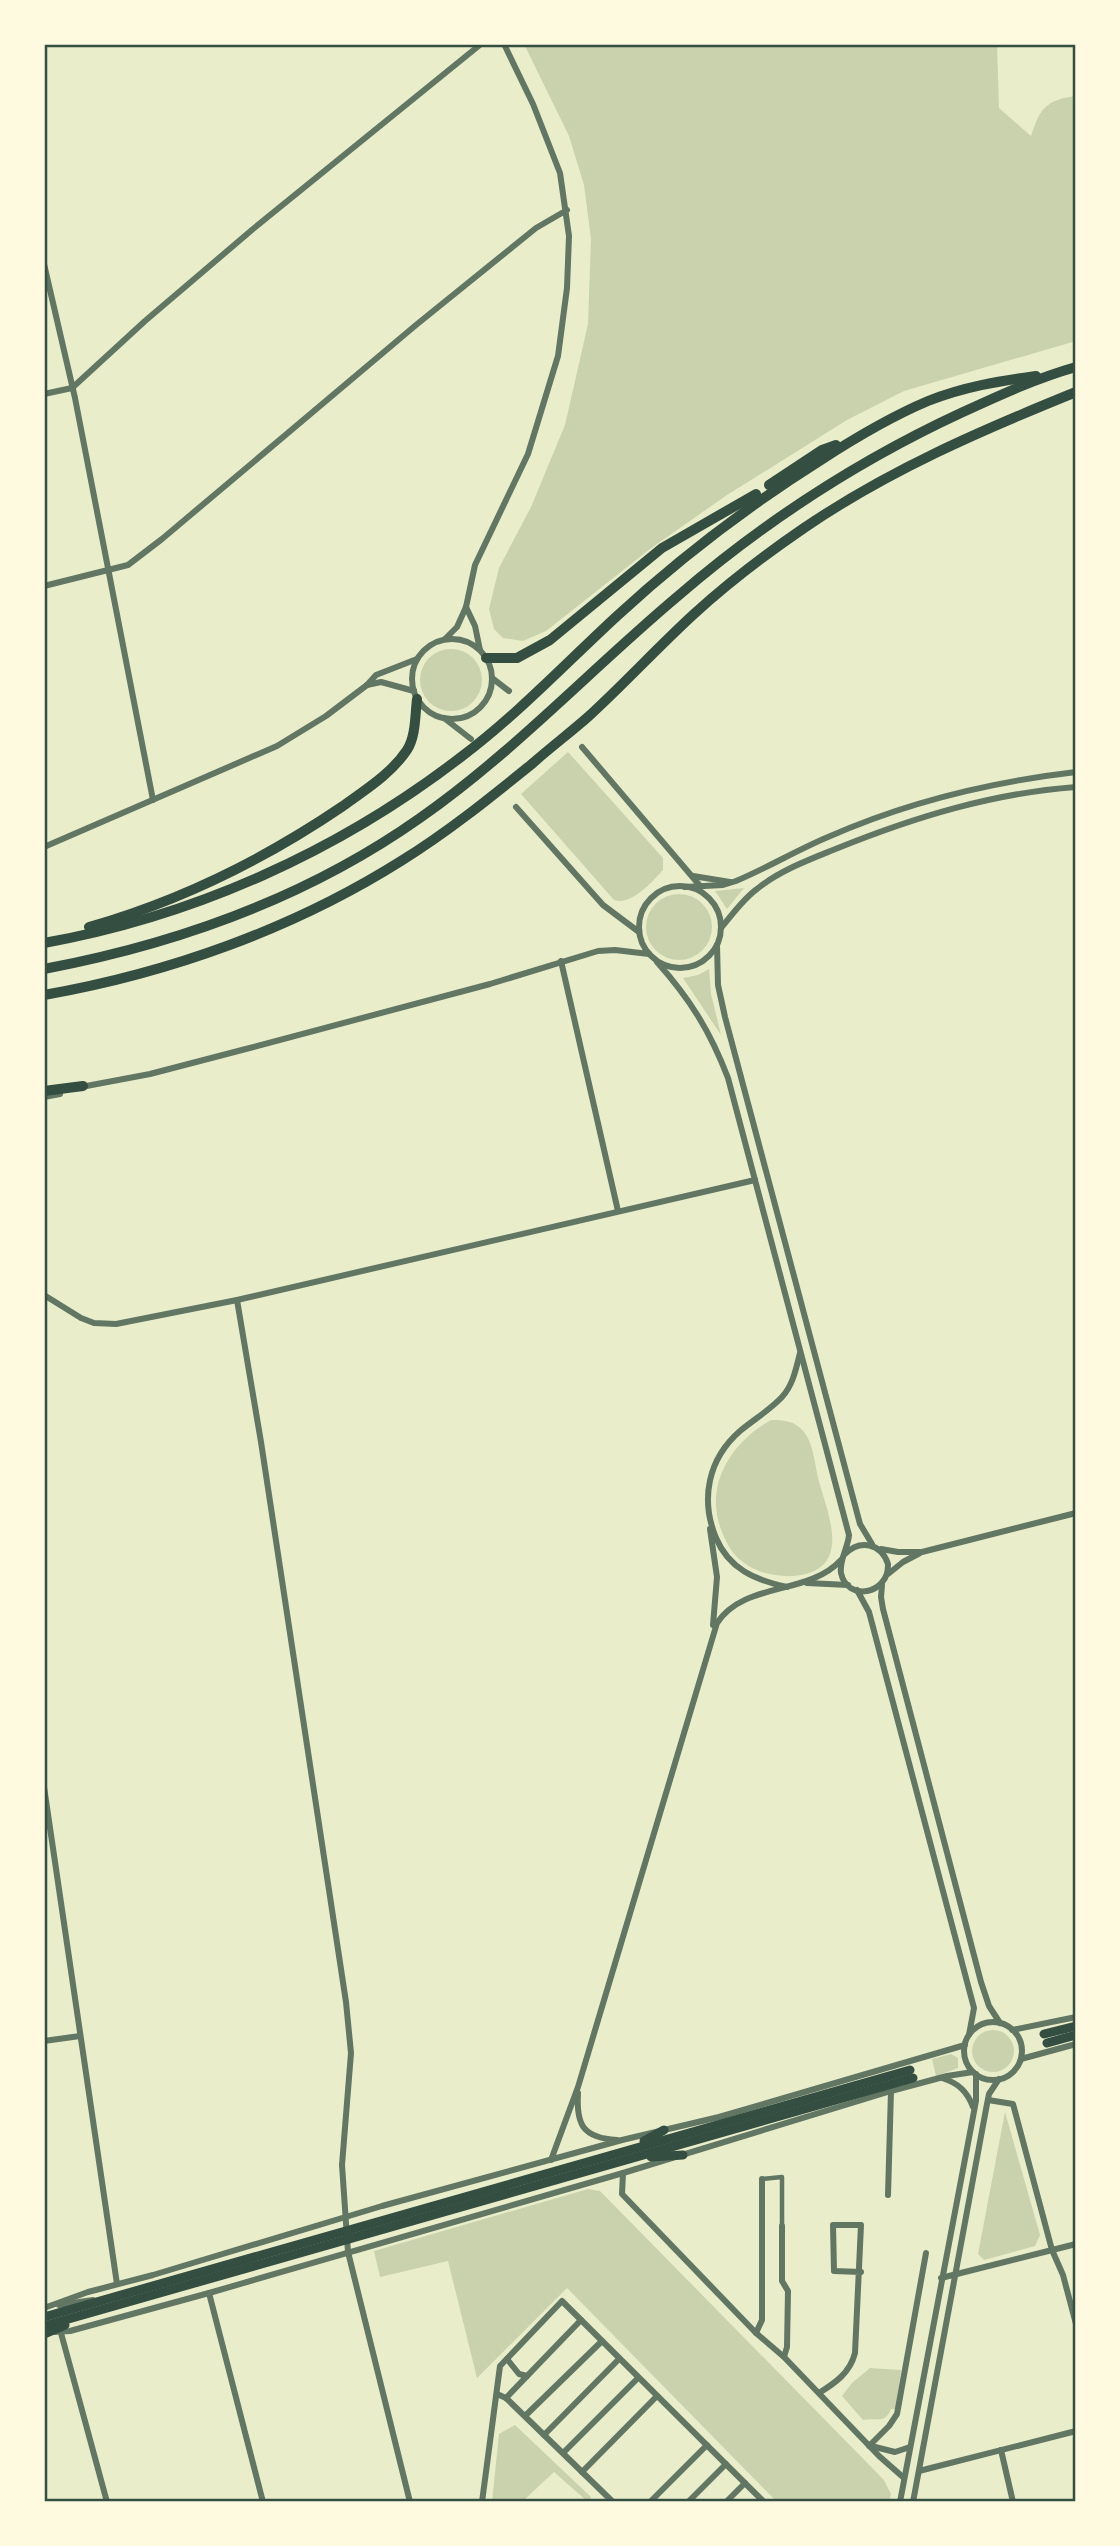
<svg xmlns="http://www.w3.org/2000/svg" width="1120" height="2546" viewBox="0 0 1120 2546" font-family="Overpass,sans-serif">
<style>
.green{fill:#cad2ad}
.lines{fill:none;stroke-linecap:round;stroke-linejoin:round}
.pedestrian{stroke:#617663;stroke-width:4.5}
.minor{stroke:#617663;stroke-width:6}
.primary{stroke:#344e41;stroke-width:9}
.motorway{stroke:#344e41;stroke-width:10}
.neatline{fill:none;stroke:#344e41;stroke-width:2.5}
</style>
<rect width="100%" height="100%" fill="#e9edc9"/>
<g class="green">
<path d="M524,44h473l2,64 32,28c9,-27 14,-36 45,-40v245l-172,50 -57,29 -120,75 -77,54 -104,82 -23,10 -20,-3 -9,-9 -5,-20 10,-41 32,-61 34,-82 23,-101 3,-85 -7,-54 -15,-49z"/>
<circle cx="451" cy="680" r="31"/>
<path d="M568,752l95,106v12c-11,12 -32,36 -49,30l-93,-106z"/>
<path d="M744,888l-17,21 -12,-18z"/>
<circle cx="679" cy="927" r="33"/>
<path d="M709,969l2,25 10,41 -38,-57 15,-3z"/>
<path d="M771,1420c14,0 24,1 33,12 9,11 11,32 14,46 10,37 36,92 -24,98 -18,1 -37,-3 -51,-14 -11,-8 -16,-18 -21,-30 -19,-46 9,-90 49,-112z"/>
<circle cx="993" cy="2051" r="21"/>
<path d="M951,2054l7,4v10l-22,8 -4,-17z"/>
<path d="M1005,2112l35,123 -5,11 -51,14 -6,-6z"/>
<path d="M588,2189l12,2 284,289 7,14 -2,8h-112l-210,-214 -90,90 -29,-117 -68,16 -6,-26z"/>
<path d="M870,2368l31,2 -5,39h-5c-6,16 -15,8 -28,11l-21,-24 10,-13z"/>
<path d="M515,2425l76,72 -3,5 -34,-30 -29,27 2,3h-35l7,-68z"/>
</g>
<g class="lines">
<path class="pedestrian" d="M762,2179l20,-2v49"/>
<g class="minor">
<path d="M44,264l31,134 78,402"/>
<path d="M44,394l28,-6 73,-67 108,-92 228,-185"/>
<path d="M44,586l84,-21 34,-26 254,-214 120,-97 31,-18"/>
<path d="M466,607l9,19 5,24"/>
<path d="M445,639l12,-12 9,-20 9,-42 53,-111 30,-98 9,-68 2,-52 -9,-63 -27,-69 -29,-60"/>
<circle cx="452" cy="679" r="40"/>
<path d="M492,678l17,13"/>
<path d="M367,685l14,-3 33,9"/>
<path d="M444,718l27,21"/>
<path d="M582,747l119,140"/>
<path d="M516,807l87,98 36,27"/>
<path d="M44,847l233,-101 49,-30 41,-31 9,-10 41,-16"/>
<path d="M693,876l37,6"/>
<circle cx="680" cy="927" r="41"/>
<path d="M685,887l38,-2 13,-4c31,-13 61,-31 92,-44 79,-35 162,-55 248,-65"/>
<path d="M721,928c11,-13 22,-29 36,-39 23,-19 54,-30 81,-41 77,-31 155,-55 238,-61"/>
<path d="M717,945l1,40 7,32 135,507 12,20"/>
<path d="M561,961l57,250"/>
<path d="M657,962c33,37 53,69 71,116l121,457c-1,13 -10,25 -8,38 6,29 48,22 47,-9 -7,-21 -28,-25 -43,-10"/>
<path d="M81,1087l69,-13 92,-24 248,-66 108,-33 17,-1 34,4"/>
<path d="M44,1097l16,-3"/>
<path d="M44,1295l37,23 13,5 22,1 121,-24 518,-120"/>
<path d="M237,1300l24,142 85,560 5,51 -9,112 6,87 62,250"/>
<path d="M710,1529l7,48 -4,48"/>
<path d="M881,1549l17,3h24l154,-39"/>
<path d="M888,1574l15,-12 17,-9"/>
<path d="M807,1583l41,2"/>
<path d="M882,1585l-1,12 2,12 98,373 8,24 11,17"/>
<path d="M787,1587c-32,-7 -58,-18 -71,-49 -16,-39 -8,-79 24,-107 13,-11 30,-21 42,-34 11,-12 14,-28 18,-44"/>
<path d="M857,1590l12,22 101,381 4,15 -5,27"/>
<path d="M44,1787l73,497"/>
<circle cx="993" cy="2051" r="29"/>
<path d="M1012,2030l64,-13"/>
<path d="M44,2041l36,-5"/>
<path d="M1021,2059l55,-15"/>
<path d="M942,2078c16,5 25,13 31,29"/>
<path d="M578,2093c-2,32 5,45 39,47"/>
<path d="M988,2100l25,4 39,146 11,25 13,49"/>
<path d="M551,2160l27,-73 139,-464c28,-42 91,-27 124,-63"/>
<path d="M623,2173l-1,21 134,139 28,24 95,99 25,22"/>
<path d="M888,2195l3,-104"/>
<path d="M782,2226v55l6,10 -1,56 -3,10"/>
<path d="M941,2278l135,-34"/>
<path d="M209,2293l54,209"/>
<path d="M59,2305l34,-5"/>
<path d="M44,2308l44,-16 65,-17 229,-69 240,-66 97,-23 246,-72"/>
<path d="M53,2332l17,-1 139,-38 414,-120 268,-82 56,-15 26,-4"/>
<path d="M61,2333l46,169"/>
<path d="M756,2333l6,-13v-141"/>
<path d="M507,2359l12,15 8,2"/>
<path d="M819,2393c16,-10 31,-20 36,-40l6,-128h-28l1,46 27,1"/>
<path d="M497,2394l9,4 107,104"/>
<path d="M506,2398l75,-78"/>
<path d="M525,2416l77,-75"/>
<path d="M544,2435l75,-76"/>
<path d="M869,2446l20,-20 8,-12 29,-161"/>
<path d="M871,2446l24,6 15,-5"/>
<path d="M1001,2450l12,52"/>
<path d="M563,2453l75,-75"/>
<path d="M919,2471l157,-40"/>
<path d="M582,2472l75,-76"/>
<path d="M482,2502l18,-136 62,-65 202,201"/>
<path d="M650,2502l57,-57"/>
<path d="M688,2502l38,-38"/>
<path d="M726,2502l19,-19"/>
<path d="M900,2502l76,-401v-27"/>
<path d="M913,2502l74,-398 2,-10 10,-15"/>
</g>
<g class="primary">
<path d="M1044,2034l32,-8"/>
<path d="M1047,2043l29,-8"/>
<path d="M644,2141l20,-11"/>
<path d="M651,2157l32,-2"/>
<path d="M44,2317l866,-247"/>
<path d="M44,2326l869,-248"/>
<path d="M44,2334l21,-9"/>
</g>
<g class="motorway">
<path d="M769,485l53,-35 14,-5"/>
<path d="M486,658h31l33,-18 112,-92 94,-54"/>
<path d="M89,927c91,-26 176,-68 254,-121 22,-16 48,-32 64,-56 9,-14 8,-35 10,-51"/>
<path d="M44,943c151,-27 295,-92 417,-186 56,-42 105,-94 156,-141 64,-59 131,-110 204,-156 34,-22 69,-43 107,-59 35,-14 71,-20 108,-25"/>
<path d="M44,969c133,-25 264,-72 376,-151 93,-65 171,-149 258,-222 87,-75 181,-136 285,-184 37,-17 74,-34 113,-45"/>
<path d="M44,995c125,-22 249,-66 357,-134 47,-29 90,-64 132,-98 18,-16 38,-31 56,-47 36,-33 69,-69 105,-102 34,-31 72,-60 110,-86 85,-58 178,-98 272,-136"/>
<path d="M44,1091l39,-5"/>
</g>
</g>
<rect width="1120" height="2546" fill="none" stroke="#fefae0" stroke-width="91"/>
<rect x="46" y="46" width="1028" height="2454" class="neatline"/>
</svg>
